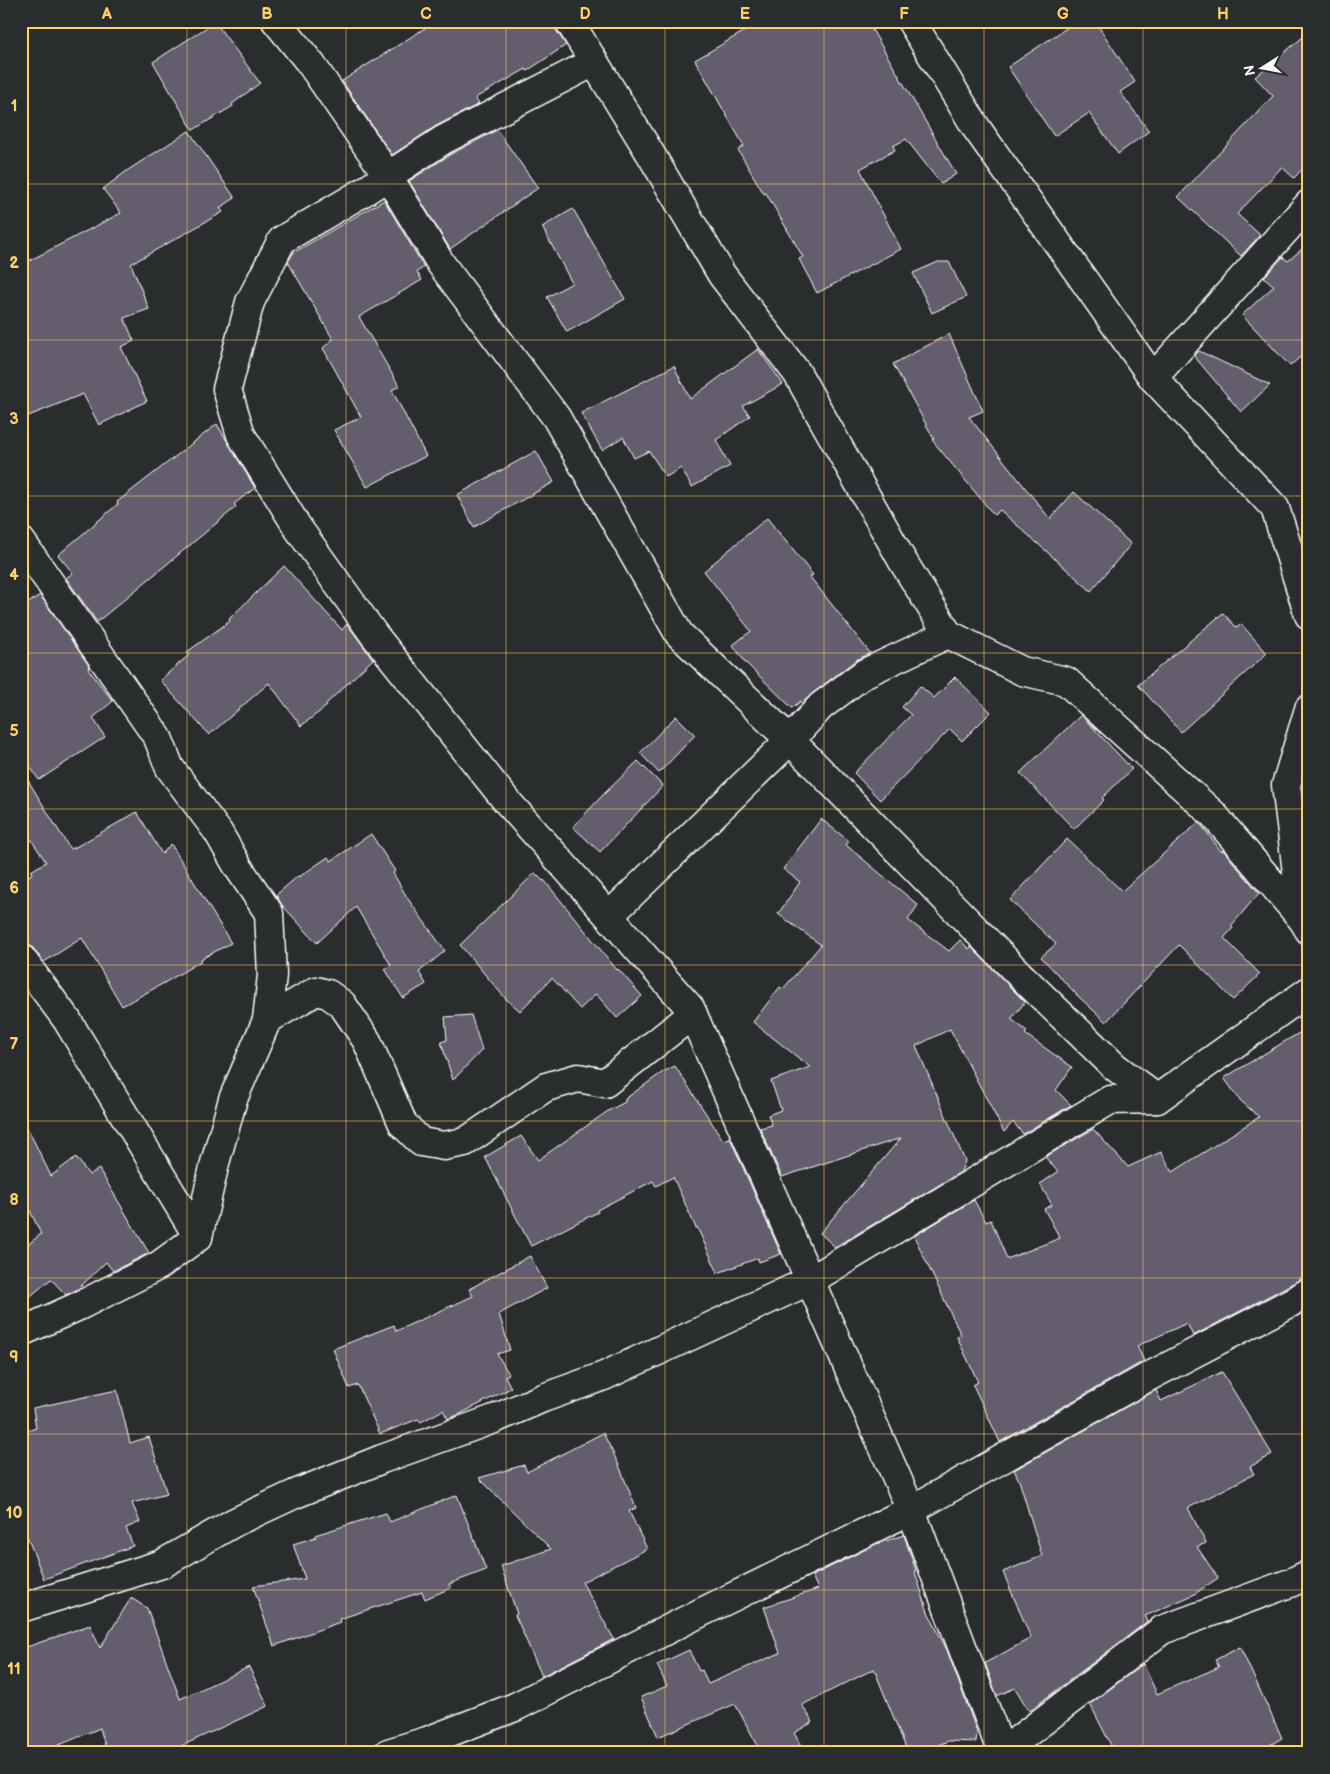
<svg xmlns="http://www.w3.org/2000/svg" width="1330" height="1774" viewBox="0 0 1330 1774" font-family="'Balsamiq Sans',sans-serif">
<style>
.building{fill:#645d6d;stroke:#fff}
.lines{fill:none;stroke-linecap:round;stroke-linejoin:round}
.minor-casing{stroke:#fff;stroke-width:31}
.minor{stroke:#2a2d2e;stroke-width:28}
.grid{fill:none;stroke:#ffd166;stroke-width:1;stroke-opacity:0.55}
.neatline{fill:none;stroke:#ffd166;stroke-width:2}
.grid-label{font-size:16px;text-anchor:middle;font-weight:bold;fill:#ffd166}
</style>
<rect width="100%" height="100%" fill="#2a2d2e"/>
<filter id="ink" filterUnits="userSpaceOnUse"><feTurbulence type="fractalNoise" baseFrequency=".02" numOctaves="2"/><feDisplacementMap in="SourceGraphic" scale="10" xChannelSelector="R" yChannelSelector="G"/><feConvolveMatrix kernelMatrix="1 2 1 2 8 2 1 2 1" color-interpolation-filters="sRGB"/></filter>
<g filter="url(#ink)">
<g class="building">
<path d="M436,21h114l16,24 -39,26 -1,-2 -51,29 4,6 -43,22 -44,29 -50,-74z"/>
<path d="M762,21h105l89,153 -15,10 -35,-45 -13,7 2,4 -35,19 41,80 -84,44 -18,-34 4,-2 -37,-64 -2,1 -26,-44 6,-4 -49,-86z"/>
<path d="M1077,21h18l40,61 -15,10 29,39 -31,23 -29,-41 -35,23 -46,-69z"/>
<path d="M215,22l45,61 -28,21 1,2 -40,24 -40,-68z"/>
<path d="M1309,32v130l-15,16 -12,-11 -45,47 23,21 -19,21 -63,-59 95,-101 -18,-19z"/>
<path d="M497,130l41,58 -88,61 -41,-68 42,-27z"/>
<path d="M189,131l46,67 -15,10 3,4 -92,52 18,45 -25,9 10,23 -13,6 26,54 -48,24 -16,-31 -62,25v-154l100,-52 -18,-24 25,-19z"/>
<path d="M384,200l40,67 -7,5 5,8 -63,37 40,69 -7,4 34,66 -59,31 -33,-57 27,-13 -38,-69 10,-9 -45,-77 5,-9z"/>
<path d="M573,209l52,90 -58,33 -20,-35 25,-14 -30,-56z"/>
<path d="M1309,243v106l-19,17 -48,-51 32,-29 -10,-9 19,-20 5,4z"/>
<path d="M938,262h11l17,35 -34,16 -19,-40z"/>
<path d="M949,334l34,77 -14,6 81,102 24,-27 57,52 -40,47 -91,-81 -6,5 -62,-75 2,-1 -41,-75z"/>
<path d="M758,349l25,35 -40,22 7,10 -34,24 14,26 -38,21 -11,-19 -15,9 -17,-26 -15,7 -11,-21 -21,13 -21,-37 93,-47 16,33z"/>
<path d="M1199,351l71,34 -29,27 -47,-56z"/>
<path d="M217,424l38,64 -21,16 2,3 -139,115 -31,-44 7,-5 -15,-18 60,-51 -1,-2z"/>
<path d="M536,451l18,31 -80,45 -17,-32z"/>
<path d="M767,518l46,57 -3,2 60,76 -14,7 -44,34 -10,9 -1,-2 -9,7 -47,-46 -12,-17 18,-14 -47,-60z"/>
<path d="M284,566l58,64 5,-6 26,35 -47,45 1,2 -26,20 -32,-43 -60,52 -49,-55 29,-25 -2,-3 43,-31 -1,-2z"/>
<path d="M40,595l50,72 -2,2 25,32 -20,17 12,19 -66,43 -18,-27v-145z"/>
<path d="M1223,613l14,15 4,-4 26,29 -86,79 -43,-47z"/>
<path d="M955,677l36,35 -29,29 -12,-12 -70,71 -26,-27 57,-58 -9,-8 18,-21 14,12z"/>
<path d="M1081,715l51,54 -30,29 2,2 -30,29 -54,-56z"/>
<path d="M676,716l19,19 -36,38 -19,-20z"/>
<path d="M638,761l25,25 -63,66 -27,-25 29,-31z"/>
<path d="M21,769l49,80 4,-1 63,-36 25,42 9,-10 60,99 -30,16v2l-37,22 -42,23 -40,-68 -38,24 -11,-14 -5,-4 -7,-1v-63l11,-6 -1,-3 15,-9 -25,-38z"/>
<path d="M821,819l28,22 -3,4 72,60 -10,15 41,31 11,-11 9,9 2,-2 54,55 -14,17 16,12 -2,3 47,33 -16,23 15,15 -48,29 -10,-12 -9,10 -54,-103 -34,17 49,115 -4,11 -126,75 -15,-14 81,-95 -119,39 -22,-49 12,-3 -4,-10 13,-5 -10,-29 39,-14 -57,-45 27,-35 3,2 38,-44 -43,-31 22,-32 -17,-13z"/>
<path d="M1199,822l22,29 2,-1 36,43 -28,33 2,2 -9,10 36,36 -27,26 -54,-55 -73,77 -27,-25 -38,-40 15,-13 -46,-44 57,-61 55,52z"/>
<path d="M371,834l24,37 -2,2 15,26 37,52 -26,21 7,12 -23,14 -18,-29 6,-4 -35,-58 -39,36 -35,-38 -6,-10 22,-19 1,1 29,-20 3,4z"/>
<path d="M535,873l8,8 1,-1 73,90 1,-1 24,27 -25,22 -21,-24 -16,15 -28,-31 -32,33 -15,-13 -45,-53z"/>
<path d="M471,1015l11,35 -29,30 -12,-38 6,-2 -2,-23z"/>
<path d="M1309,1027v243l-12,11 -15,8 -89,47 -6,-13 -50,23 7,15 -144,81 -27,-57 5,-3 -21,-45 4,-2 -47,-99 60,-36 12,22 5,-2 16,39 53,-21 -16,-29 8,-4 -12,-21 18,-12 -13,-15 48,-28 35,38 33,-15 12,20 86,-55 -19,-17 -16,-22z"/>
<path d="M675,1066l48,74 7,-2 51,116 -22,8 -1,-4 -40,15 -21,-46 -1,1 -23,-51 -17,9 -3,-5 -56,29 1,2 -67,34 -46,-89 36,-21 17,24 70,-49 17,-9v-3l38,-27z"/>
<path d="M21,1115l30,61 25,-19 13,18 10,-6 50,84 -36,18 -7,-9 -28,27 -12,6 -15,-16 -30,25v-54l20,-16 -20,-42z"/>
<path d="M530,1256l17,32 -48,26 11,36 -13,4 12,20 -4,2 6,12 -51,26 -12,5 -5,-9 -22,12 -3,-3 -38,15 -22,-49 -9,3 -16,-39 61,-24 2,6 77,-35 -4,-7z"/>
<path d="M1222,1372l50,82 -22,13 4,7 -66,34 18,35 -9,4 21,31 -25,17 -48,21 3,5 -119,90 -14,-23 -18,8 -12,-33 46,-25 -28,-66 39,-16 -23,-76 -5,-10 142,-80 5,11z"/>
<path d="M117,1390l13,53 19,-6 18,57 -35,9 8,19 -14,6 7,18 -89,33 -23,-58v-88l15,-5 -3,-20z"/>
<path d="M603,1433l15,30 18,45 -7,3 18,38 -65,33 32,57 -72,37 -27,-61 2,-1 -16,-48 50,-17 -72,-71 45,-13 3,7z"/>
<path d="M457,1495l29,75 -37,14 2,4 -26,11 -3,-7 -83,27 1,3 -66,24 -21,-60 52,-7 -12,-35 23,-7 -1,-2 71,-22 4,9z"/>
<path d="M904,1535l12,36 -1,1 13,40 19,38 30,82 -1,10 -28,-1 -29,12h-11l-34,-84 -72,36 11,17 -19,11 11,20h-43l-27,-49 -77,33 -17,-40 26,-11 -10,-21 32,-15 10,21 3,-1 6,14 72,-31 -16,-46 54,-18 -6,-13 64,-32z"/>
<path d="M131,1598l16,10 33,91 69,-32 19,39 -102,47h-59l-7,-25 -60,25h-11l-8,-21v-83l69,-24 10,23z"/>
<path d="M1240,1647l42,91 -26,15h-141l-25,-49 53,-40 14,30 62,-27 -4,-7z"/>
</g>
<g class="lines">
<g class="minor-casing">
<g id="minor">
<path d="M276,21l35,43 77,112 53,88 115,153 123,217 111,106 230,235 94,91 43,33"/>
<path d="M569,21l81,132 72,122 75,98 105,187 46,74 74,37 44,10 147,133 90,106 6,10"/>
<path d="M911,21l66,108 176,249 122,130 34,107"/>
<path d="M594,62l-151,78 -78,51 -83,49 -32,62 -23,87 14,46 57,93 77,108 130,163 185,209 221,502 91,243"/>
<path d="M1153,378l156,-174"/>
<path d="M21,541l137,197 12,30 48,64 20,35 31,46 3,62 -5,45 -34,79 -18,64 -17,74 -40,29 -77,39 -60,27"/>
<path d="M610,915l180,-175 31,-34 44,-33 83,-39"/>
<path d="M1303,920l-17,-135 23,-76"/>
<path d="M21,958l46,62 131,217"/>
<path d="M267,1020l49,-29 12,3 14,10 25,37 36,83 18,18 23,4 21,-4 81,-55 32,-9 27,5 88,-69"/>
<path d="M21,1608l141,-44 73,-42 60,-28 87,-35 112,-40 49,-21 61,-22 207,-96 299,-180 47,-1 152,-108"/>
<path d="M388,1753l39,-12 88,-34 187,-95 209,-102 237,-133 142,-74 19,-11"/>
<path d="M1001,1753l161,-123 128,-47 19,-9"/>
</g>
</g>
<use href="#minor" class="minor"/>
</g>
</g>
<path class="grid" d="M187,21v1732M346,21v1732M506,21v1732M665,21v1732M824,21v1732M984,21v1732M1143,21v1732M21,184h1288M21,340h1288M21,496h1288M21,653h1288M21,809h1288M21,965h1288M21,1121h1288M21,1278h1288M21,1434h1288M21,1590h1288"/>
<rect width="1330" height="1774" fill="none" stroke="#2a2d2e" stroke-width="55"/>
<g transform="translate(1262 68) rotate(259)" stroke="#2a2d2e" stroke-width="4" paint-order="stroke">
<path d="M0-4L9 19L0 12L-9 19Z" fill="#ffffff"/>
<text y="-8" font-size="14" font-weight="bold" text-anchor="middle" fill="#ffffff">N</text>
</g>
<rect x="28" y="28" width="1274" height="1718" class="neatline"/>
<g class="grid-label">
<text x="107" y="19">A</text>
<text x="267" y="19">B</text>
<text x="426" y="19">C</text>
<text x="585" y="19">D</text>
<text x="745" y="19">E</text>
<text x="904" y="19">F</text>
<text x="1063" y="19">G</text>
<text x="1223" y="19">H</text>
<text x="14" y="111">1</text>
<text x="14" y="268">2</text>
<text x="14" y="424">3</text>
<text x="14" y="580">4</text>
<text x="14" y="736">5</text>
<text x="14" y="893">6</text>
<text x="14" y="1049">7</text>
<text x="14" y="1205">8</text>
<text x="14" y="1362">9</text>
<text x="14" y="1518">10</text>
<text x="14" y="1674">11</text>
</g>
</svg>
